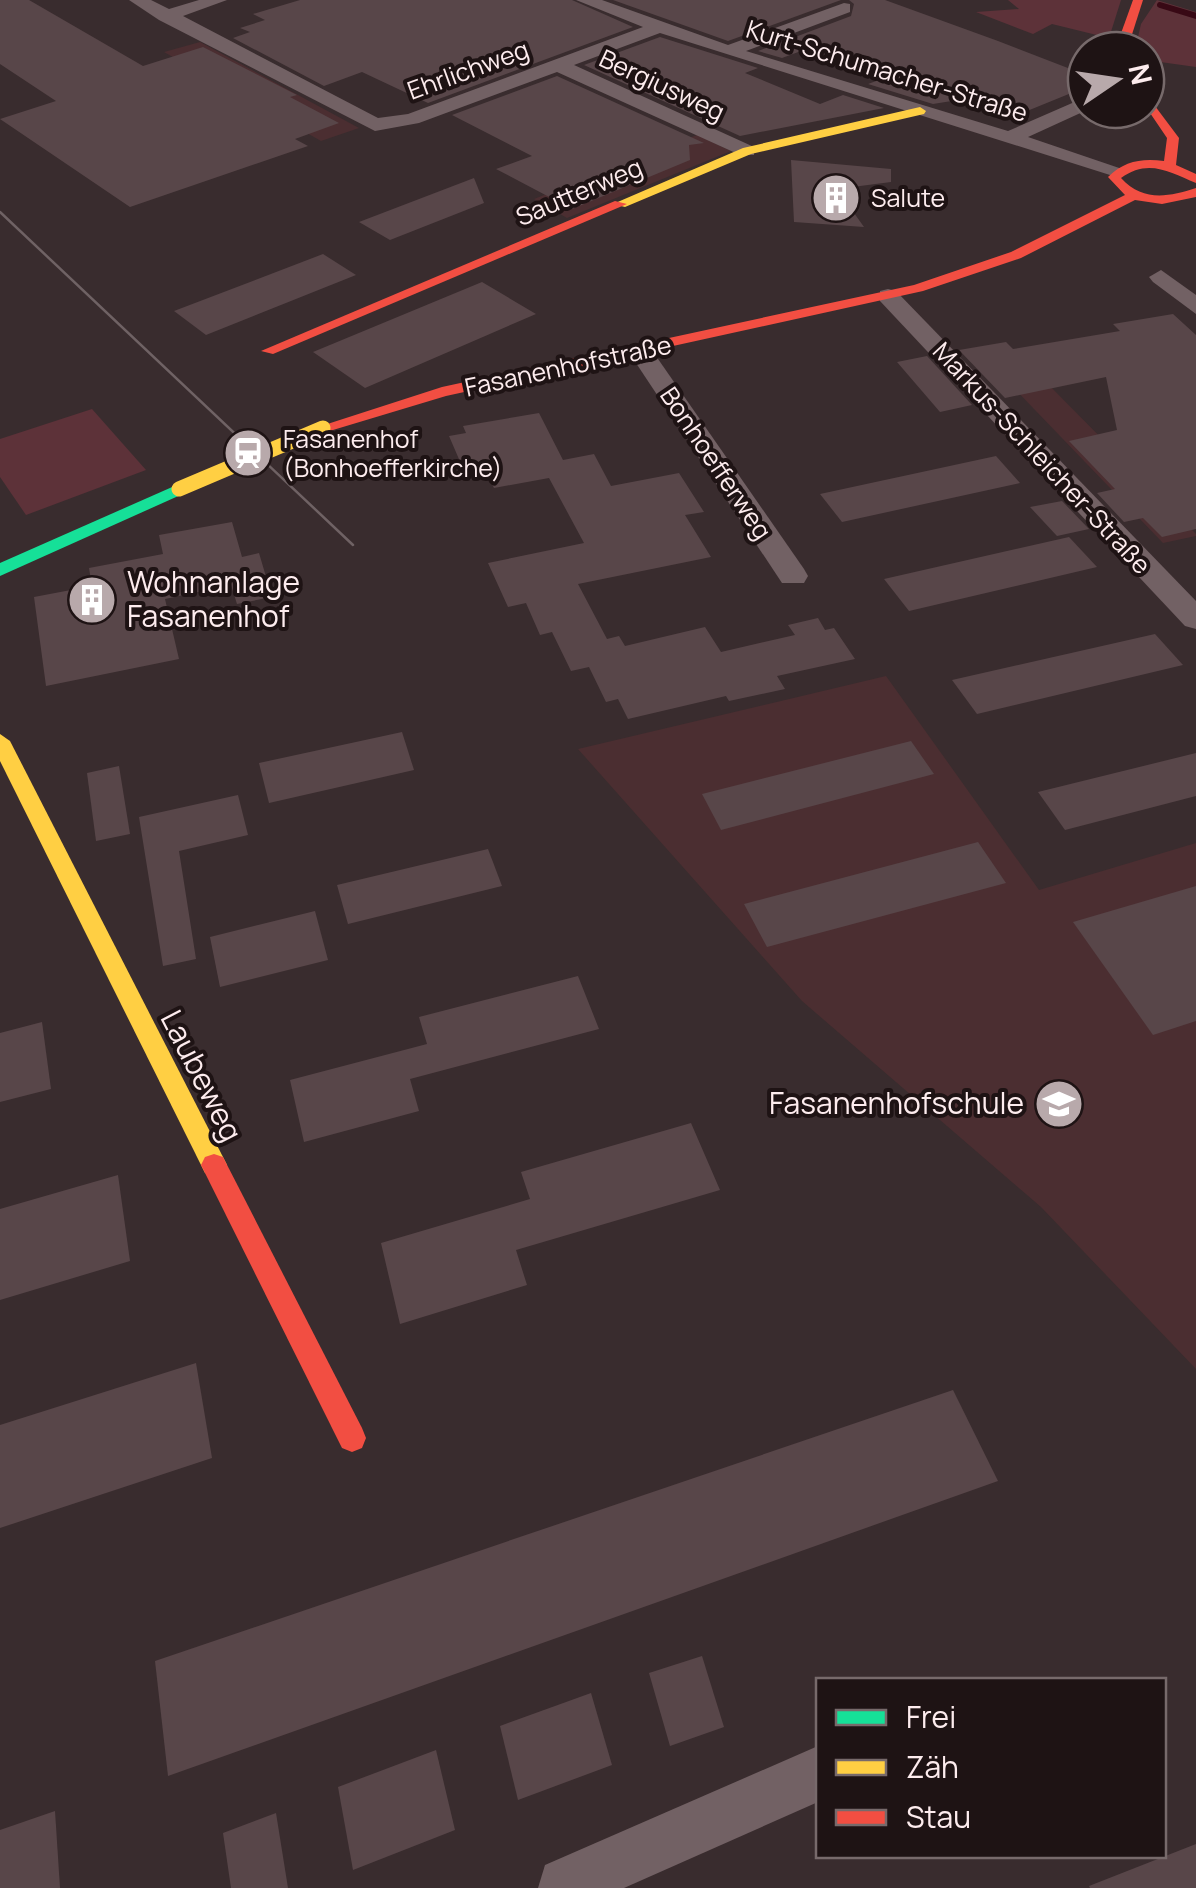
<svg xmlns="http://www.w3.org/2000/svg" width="1196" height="1888" viewBox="0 0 1196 1888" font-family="Manrope,sans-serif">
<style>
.built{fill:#4b2e31}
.green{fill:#5d3239}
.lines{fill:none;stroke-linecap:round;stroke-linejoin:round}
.stream{stroke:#380915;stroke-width:6}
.building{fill:#584649}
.street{fill:#726164;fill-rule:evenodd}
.fast{fill:#16e098;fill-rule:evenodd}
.slow{fill:#ffcf43;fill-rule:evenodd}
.jam{fill:#f24e42;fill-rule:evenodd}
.tram{stroke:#6f6264;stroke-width:2.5}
.slow-bridge{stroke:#ffcf43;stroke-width:15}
.labels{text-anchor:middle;stroke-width:8;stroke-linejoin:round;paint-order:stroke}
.far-street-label{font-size:25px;fill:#fdecee;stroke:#1e1314}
.far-poi-label{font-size:25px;fill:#fdecee;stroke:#1e1314;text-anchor:start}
.poi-label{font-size:30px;fill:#fdecee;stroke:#1e1314;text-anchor:start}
.street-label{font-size:30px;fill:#fdecee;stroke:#1e1314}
</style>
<rect width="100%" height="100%" fill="#392c2e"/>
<g class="built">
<path d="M200,42l159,86 -38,13 -157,-89z"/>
<path d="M697,135l34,16 -164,67 -33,-19z"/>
<path d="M1042,378l154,156v2l-33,7 -153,-159z"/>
<path d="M886,676l153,214 157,-47v526l-155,-162 -239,-206 -224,-252z"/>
</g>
<g class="green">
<path d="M1008,0h113l-12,38 -57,-14 -19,10 -57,-22 43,-3z"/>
<path d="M1157,0l39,12v55l-50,-7v-10h-11l6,-26z"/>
<path d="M92,409l54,61 -120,45 -26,-38v-38z"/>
</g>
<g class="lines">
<path class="stream" d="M1160,5l36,11"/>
</g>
<g class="building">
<path d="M0,0h29l114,66 60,-19 94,48 -7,2 49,26 -44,16 13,7 -178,61 -130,-88 56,-18 -56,-37z"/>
<path d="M300,0h272l61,27 -205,76 -66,-31 -38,14 -91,-48 17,-6 -10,-4 25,-8 -12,-6z"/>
<path d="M613,0h228l-113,41z"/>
<path d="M849,0h36l113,41 88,34v12l-76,31 -46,-19 -31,5 -65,-20 27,-10 -75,-30 -38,14 -24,-7 93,-35 3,-12z"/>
<path d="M660,37l98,31 -13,5 75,31 23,-9 41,13 -144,28 -156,-71z"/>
<path d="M557,76l147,67 -15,2 1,15 -118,49 -76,-40 36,-13 -80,-41z"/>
<path d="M791,160l100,9v13l-54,7 27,38 -70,-5z"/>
<path d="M474,178l10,25 -94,37 -31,-18z"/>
<path d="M323,254l33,21 -150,60 -32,-24z"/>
<path d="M482,282l54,32 -171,74 -52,-36z"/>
<path d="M1173,314l23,21v194l-34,8 -19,-19 -19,4 -27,-29 18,-4 -46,-48 48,-11 -11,-53 -101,21 -46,-48 47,-8 7,7 107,-18 -7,-7z"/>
<path d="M927,356l45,49 -32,7 -43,-50z"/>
<path d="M539,413l24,47 31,-6 17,32 68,-13 25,39 -19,3 26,42 -133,27 29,55 12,-3 6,10 80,-19 16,25 74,-17 -7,-10 30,-7 7,12 9,-2 21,31 -78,17 8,13 -56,12 -3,-5 -98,23 -10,-20 -12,3 -17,-35 -18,4 -19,-39 -12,3 -14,-32 -18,4 -20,-44 96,-20 -35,-65 -55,10 -6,-11 -20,3 -19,-44 17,-3 -3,-7z"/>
<path d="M996,456l24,27 -178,39 -22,-28z"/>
<path d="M1062,501l27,28 -32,7 -27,-29z"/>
<path d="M232,522l10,35 17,-4 13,44 -35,7 -6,-19 -66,14 14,60 -133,27 -12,-89 58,-11 -3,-18 74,-14 -4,-19z"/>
<path d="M1069,537l28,30 -188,44 -25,-32z"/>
<path d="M1155,634l28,31 -206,49 -25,-34z"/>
<path d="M402,732l12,38 -145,33 -10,-40z"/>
<path d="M911,741l23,33 -213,56 -19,-36z"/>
<path d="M1196,753v43l-131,34 -27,-38z"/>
<path d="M119,766l11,68 -34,7 -9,-68z"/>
<path d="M238,795l10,40 -69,16 17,108 -33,7 -24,-149z"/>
<path d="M978,842l28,41 -239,64 -23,-43z"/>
<path d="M488,849l14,37 -154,38 -11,-39z"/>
<path d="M1196,886v135l-43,14 -80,-113z"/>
<path d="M315,911l13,49 -108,27 -10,-50z"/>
<path d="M578,976l21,53 -189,50 9,32 -115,31 -14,-62 137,-36 -8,-27z"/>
<path d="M42,1022l9,67 -51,13v-69z"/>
<path d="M691,1123l29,67 -204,60 11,35 -127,39 -19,-81 149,-44 -9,-27z"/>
<path d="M118,1175l12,86 -130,39v-91z"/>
<path d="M196,1363l16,95 -212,70v-103z"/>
<path d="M953,1390l45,91 -830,295 -13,-115z"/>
<path d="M702,1656l22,71 -54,19 -21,-73z"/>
<path d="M591,1693l21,72 -94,35 -18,-74z"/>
<path d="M436,1750l19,80 -102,40 -15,-83z"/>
<path d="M55,1811l5,77h-60v-58z"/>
<path d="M276,1813l12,75h-57l-8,-55z"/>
<path d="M1196,1844v44h-106l-1,-2z"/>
</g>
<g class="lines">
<g class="street">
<path d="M129,0h22l18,9 30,-9h28l-44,16 195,102 30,-4 235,-87 -67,-27h26l126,45 116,-42 6,1v8l-104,39 262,80 78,-34 1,13 -59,27 100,34 -11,6 -7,-2 -450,-142 -86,32 180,82v8h-14l-183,-83 -138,51 -44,8 -216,-111z"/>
<path d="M1161,270l35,25v19l-43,-32 -4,-5z"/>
<path d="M888,289l8,2 300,310v28l-11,-3 -305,-325v-10z"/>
<path d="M640,344l9,2 155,223 4,7 -4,7h-22l-154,-232z"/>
<path d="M818,1746v56l-194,86h-86l7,-23z"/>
</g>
<path class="fast" d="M179,484l8,5 -2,4 -185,83v-13z"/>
<g class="slow">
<path d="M920,107l6,4 -2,3 -173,40 -126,53 -12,-3 130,-56z"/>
<path d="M0,734l10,7 213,416 4,8 -4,8 -9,3 -9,-3 -205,-412z"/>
</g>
<g class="jam">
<path d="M1133,0h10l-16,50h-12z"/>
<path d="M1146,94l33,44 -3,27 20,9v9c-26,-11 -48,-25 -75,-5 22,24 47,19 75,10v9l-34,7 -27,-4 -114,58 -98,33 -477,105 -123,37 -8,-5 127,-41 472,-102 97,-33 114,-57 -17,-18c16,-16 34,-19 56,-16l3,-23 -21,-31z"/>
<path d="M615,201l12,3 -354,150 -12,-3z"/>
<path d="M214,1154l9,3 139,271 4,10 -4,10 -10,4 -10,-4 -141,-283 4,-8z"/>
</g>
<path class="tram" d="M0,212l353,333"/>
<path class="slow-bridge" d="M179,489l144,-61"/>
</g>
<defs>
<g id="building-disc" transform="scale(2.5)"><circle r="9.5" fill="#b8a9ab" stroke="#1e1314"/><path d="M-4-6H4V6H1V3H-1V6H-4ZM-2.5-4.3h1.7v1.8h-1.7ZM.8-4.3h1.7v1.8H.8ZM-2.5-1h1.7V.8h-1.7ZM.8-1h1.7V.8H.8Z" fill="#fff"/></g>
<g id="station-disc" transform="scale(2.5)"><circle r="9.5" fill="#b8a9ab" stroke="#1e1314"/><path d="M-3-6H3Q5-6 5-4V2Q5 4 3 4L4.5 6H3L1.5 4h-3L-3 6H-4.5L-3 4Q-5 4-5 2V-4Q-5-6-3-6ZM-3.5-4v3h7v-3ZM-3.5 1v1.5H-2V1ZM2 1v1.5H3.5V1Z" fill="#fff"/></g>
<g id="school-disc" transform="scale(2.5)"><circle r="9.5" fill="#b8a9ab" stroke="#1e1314"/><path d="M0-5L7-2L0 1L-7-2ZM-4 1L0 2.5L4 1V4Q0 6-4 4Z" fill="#fff"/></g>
</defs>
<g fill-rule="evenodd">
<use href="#building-disc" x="836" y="198"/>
<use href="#station-disc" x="248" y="453"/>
<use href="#building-disc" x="92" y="600"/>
<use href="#school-disc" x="1059" y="1104"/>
</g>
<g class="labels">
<g class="far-street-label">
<text transform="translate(468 70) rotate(-20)" y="9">Ehrlichweg</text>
<text transform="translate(887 71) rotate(17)" y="9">Kurt-Schumacher-Straße</text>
<text transform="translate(662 85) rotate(25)" y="9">Bergiusweg</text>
<text transform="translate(579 192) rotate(-23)" y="9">Sautterweg</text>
<text transform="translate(568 366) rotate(-12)" y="9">Fasanenhofstraße</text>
<text transform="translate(1042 458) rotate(47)" y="9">Markus-Schleicher-Straße</text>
<text transform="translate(716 463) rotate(56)" y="9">Bonhoefferweg</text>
</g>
<g class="far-poi-label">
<text x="871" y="207">Salute</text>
<text x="283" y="448">Fasanenhof<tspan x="283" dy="29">(Bonhoefferkirche)</tspan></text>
</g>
<g class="poi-label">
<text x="127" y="593">Wohnanlage<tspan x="127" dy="34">Fasanenhof</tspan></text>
<text x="1024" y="1114" text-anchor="end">Fasanenhofschule</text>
</g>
<g class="street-label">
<text transform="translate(201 1076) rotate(63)" y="10">Laubeweg</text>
</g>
</g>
<rect x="816" y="1678" width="350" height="180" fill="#1e1314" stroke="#776a6b" stroke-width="2.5"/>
<rect x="836" y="1710" width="50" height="15" fill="#16e098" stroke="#776a6b" stroke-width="2.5"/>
<text x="906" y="1728" font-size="30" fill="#fdecee">Frei</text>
<rect x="836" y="1760" width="50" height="15" fill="#ffcf43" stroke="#776a6b" stroke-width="2.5"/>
<text x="906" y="1778" font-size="30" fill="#fdecee">Zäh</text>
<rect x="836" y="1810" width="50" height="15" fill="#f24e42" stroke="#776a6b" stroke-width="2.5"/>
<text x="906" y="1828" font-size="30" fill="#fdecee">Stau</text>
<g transform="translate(1116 80) rotate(77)"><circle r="48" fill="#1e1314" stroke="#776a6b" stroke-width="2.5"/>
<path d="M0-8L18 38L0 25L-18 38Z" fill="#b8a9ab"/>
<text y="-15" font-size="28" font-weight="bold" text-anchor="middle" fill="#fdecee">N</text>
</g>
</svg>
